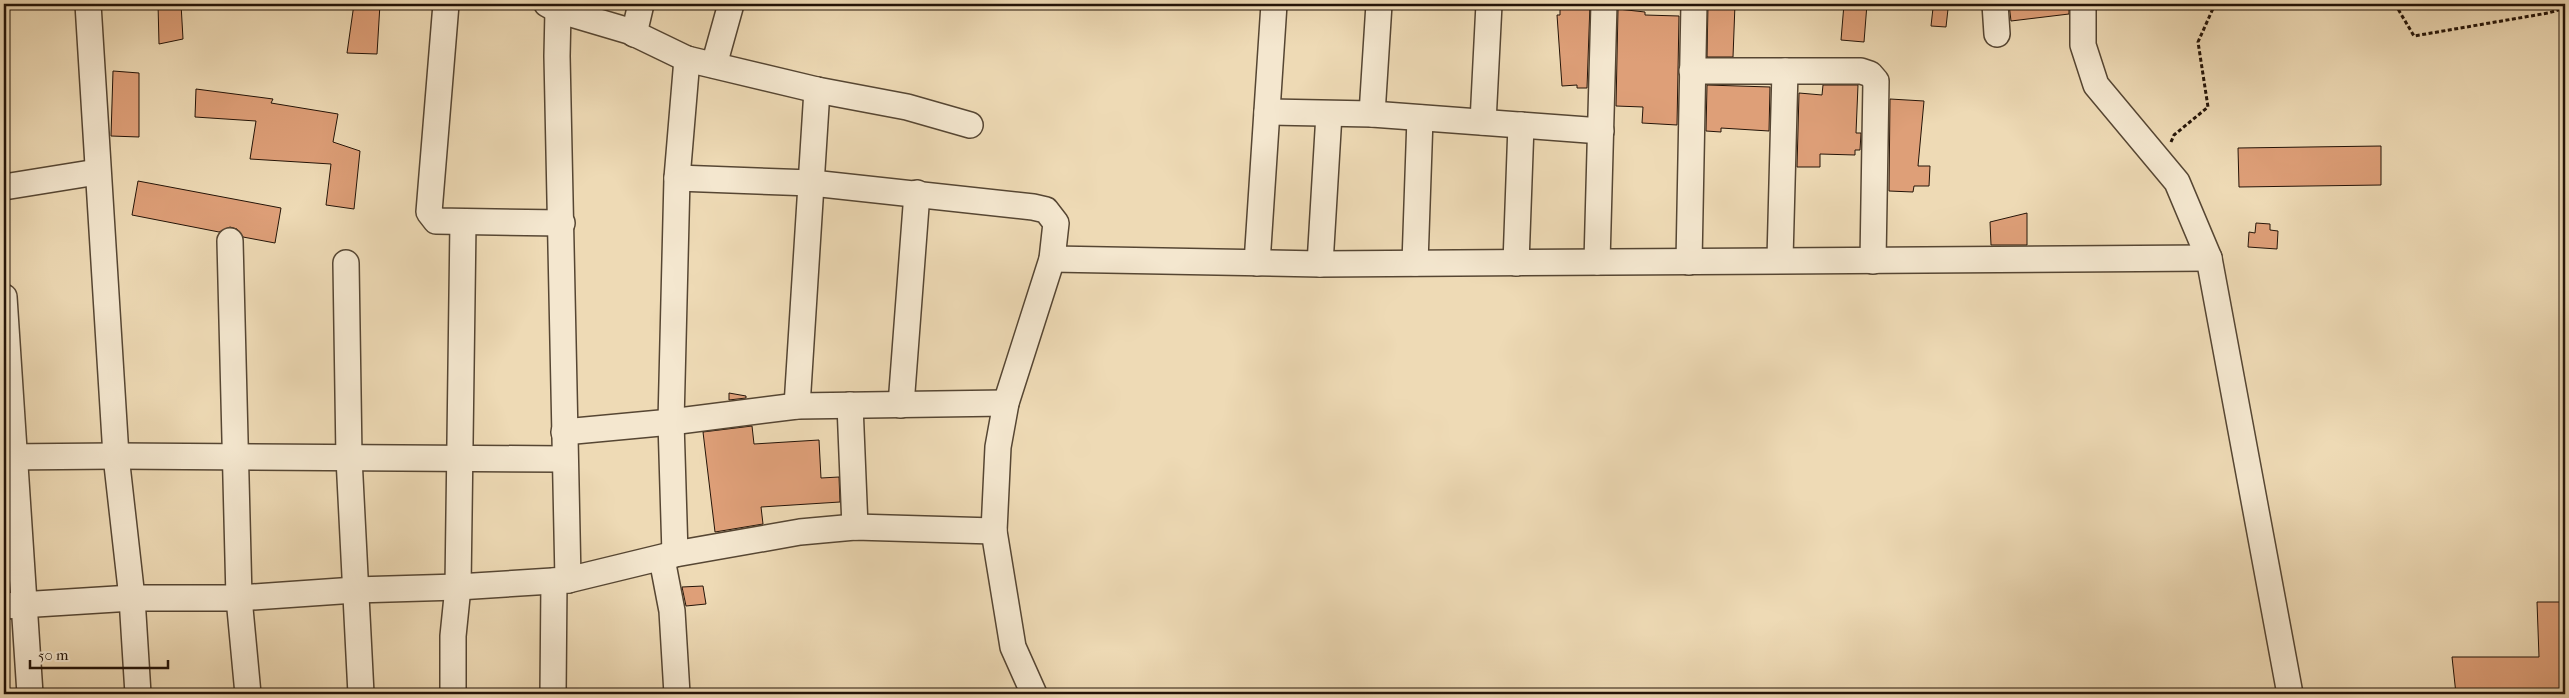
<svg xmlns="http://www.w3.org/2000/svg" width="2569" height="698" viewBox="0 0 2569 698" font-family="'IM FELL French Canon',serif">
<style>
.building{fill:#de9f78;stroke:#241408}
.lines{fill:none;stroke-linecap:round;stroke-linejoin:round}
.minor-casing{stroke:#564633;stroke-width:28}
.path{stroke:#241408;stroke-width:3;stroke-dasharray:4 2.5;stroke-linecap:butt}
.minor{stroke:#f4e7cf;stroke-width:25}
</style>
<rect width="100%" height="100%" fill="#eedab5"/>
<filter id="stains"><feTurbulence type="fractalNoise" baseFrequency=".004" numOctaves="4"/><feColorMatrix values="0 0 0 0 .2 0 0 0 0 .09 0 0 0 0 .02 0 0 0 .5 -.17"/></filter>
<radialGradient id="worn" r=".72"><stop offset=".6" stop-color="#630" stop-opacity="0"/><stop offset="1" stop-color="#630" stop-opacity=".3"/></radialGradient>
<g class="building">
<path d="M158,4h23l2,35 -24,5z"/>
<path d="M354,4h26l-3,50 -30,-1z"/>
<path d="M1560,4h30l-3,84h-10v-3l-15,1 -5,-71h3z"/>
<path d="M1708,4h27l-2,53h-26z"/>
<path d="M1844,4h23l-3,38 -23,-2z"/>
<path d="M2009,4h60v10l-58,7z"/>
<path d="M1933,8l15,1 -2,18 -15,-1z"/>
<path d="M1618,9l27,3v3l34,1 -2,109 -35,-2 1,-16 -27,-1z"/>
<path d="M113,71l26,2v64l-28,-1z"/>
<path d="M1707,85l63,2 -1,44 -48,-3v4l-15,-1z"/>
<path d="M1823,85h35l-2,48h5l-1,17h-5v5l-35,-1v13h-23l2,-74 23,2z"/>
<path d="M196,89l77,10 -2,4 67,11 -5,28 27,9 -6,58 -28,-4 5,-41 -81,-5 6,-38 -61,-4z"/>
<path d="M1890,99l34,2 -6,65h12l-1,20h-15l-1,6 -24,-1z"/>
<path d="M2381,146v39l-142,2 -1,-39z"/>
<path d="M138,181l143,27 -6,35 -32,-6 -6,-8 -7,-2 -11,5 -87,-17z"/>
<path d="M2027,213v32h-36l-1,-23z"/>
<path d="M2256,223l14,1v6l8,1 -1,18 -29,-2 1,-15 6,1z"/>
<path d="M729,393l17,3v2l-17,2z"/>
<path d="M752,426l2,18 65,-4 2,38 18,-1 1,25 -79,5 2,17 -48,8 -12,-100z"/>
<path d="M703,586l3,18 -20,2 -4,-19z"/>
<path d="M2537,602h28v92h-109l-4,-37h87z"/>
</g>
<g class="lines">
<g class="minor-casing">
<g id="minor">
<path d="M88,4l28,452 16,142 6,96"/>
<path d="M446,4l-17,208 7,9 126,2"/>
<path d="M547,4l11,6 71,21 58,28 130,31 90,17 63,18"/>
<path d="M1995,4l2,30"/>
<path d="M2083,4v41l13,40 81,97 32,76 81,436"/>
<path d="M558,10l-1,46 11,524"/>
<path d="M634,34l7,-30"/>
<path d="M714,65l17,-61"/>
<path d="M1692,71h169l9,3 6,7 -3,180"/>
<path d="M1267,112l105,2 229,17"/>
<path d="M1372,114l7,-110"/>
<path d="M1483,122l6,-118"/>
<path d="M677,178l135,5 221,24 13,3 10,13 -4,36 -46,144 -8,44 -4,84 19,116 21,47"/>
<path d="M4,187l93,-15"/>
<path d="M230,241l9,357 9,96"/>
<path d="M1052,259l268,5 889,-6"/>
<path d="M1780,259l5,-188"/>
<path d="M1597,262l7,-258"/>
<path d="M1689,262l5,-258"/>
<path d="M346,263l3,195 12,236"/>
<path d="M1257,263l17,-259"/>
<path d="M1415,263l5,-145"/>
<path d="M1516,263l5,-138"/>
<path d="M1320,264l9,-150"/>
<path d="M4,297l26,397"/>
<path d="M850,405l5,122"/>
<path d="M901,405l16,-212"/>
<path d="M797,406l20,-316"/>
<path d="M564,432l107,-10 126,-16 209,-3"/>
<path d="M4,457l112,-1 448,3"/>
<path d="M675,554l-4,-132 6,-244 10,-119"/>
<path d="M662,559l10,52 5,83"/>
<path d="M4,606l128,-8h107l116,-8 103,-3 110,-7 107,-26 125,-22 55,-5 139,4"/>
<path d="M453,694v-58l5,-49 5,-364"/>
<path d="M553,694l1,-113"/>
</g>
</g>
<g class="path">
<path d="M2259,4l3,2 15,-2"/>
<path d="M2395,4l19,32 134,-23 17,-5"/>
<path d="M2171,142l3,-7 34,-28 -10,-65 17,-38"/>
</g>
<use href="#minor" class="minor"/>
</g>
<rect width="2569" height="698" fill="none" stroke="#eedab5" stroke-width="20"/>
<rect x="5" y="5" width="2559" height="688" fill="none" stroke="#241408" stroke-width="2.5"/>
<rect x="10" y="10" width="2549" height="678" fill="none" stroke="#241408"/>
<path d="M30 660v8h138v-8" fill="none" stroke="#241408" stroke-width="2.5"/>
<text x="38" y="660" font-size="15" fill="#241408" stroke="#f4e7cf" stroke-width="4" paint-order="stroke">50 m</text>
<rect width="100%" height="100%" filter="url(#stains)"/>
<rect width="100%" height="100%" fill="url(#worn)"/>
</svg>
